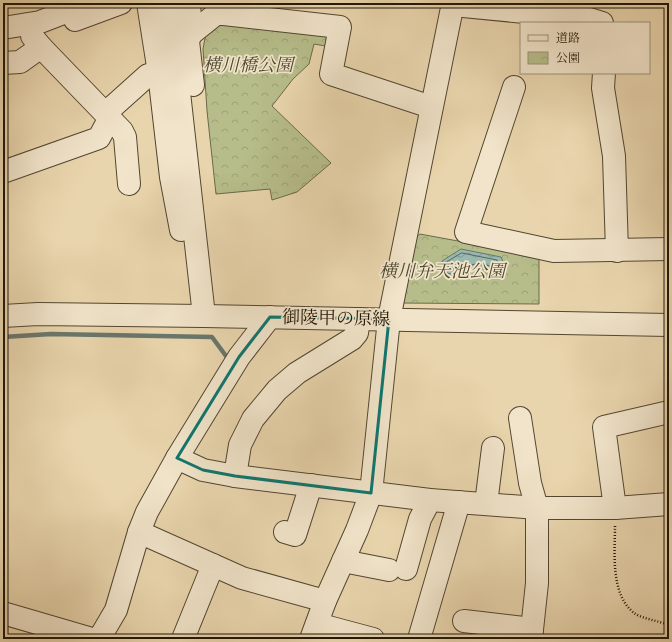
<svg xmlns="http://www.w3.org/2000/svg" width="672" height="642" viewBox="0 0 672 642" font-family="'EB Garamond','Noto Serif JP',serif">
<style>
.park{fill:url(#park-crowns);stroke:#6b6a49}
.water{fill:url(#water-waves);stroke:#68776d}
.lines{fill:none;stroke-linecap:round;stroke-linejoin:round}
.shore{stroke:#5c675c;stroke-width:1}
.stream{stroke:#68776d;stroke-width:4.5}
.minor-casing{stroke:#524631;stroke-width:24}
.path{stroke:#201608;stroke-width:2.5;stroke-dasharray:1 2;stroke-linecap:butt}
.minor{stroke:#f1e4ca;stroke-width:22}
.marked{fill:none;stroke:#0f766e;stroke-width:3;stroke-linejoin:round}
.labels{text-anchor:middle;stroke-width:3.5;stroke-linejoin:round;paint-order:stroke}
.park-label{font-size:18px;font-style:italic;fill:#4d482f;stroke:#f1e4ca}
.street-label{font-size:18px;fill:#201608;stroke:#f1e4ca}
</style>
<defs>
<pattern id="park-crowns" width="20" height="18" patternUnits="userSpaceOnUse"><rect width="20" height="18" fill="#b6bd8a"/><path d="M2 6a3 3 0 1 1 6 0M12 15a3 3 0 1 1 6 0" fill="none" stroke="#9ca276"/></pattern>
<pattern id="water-waves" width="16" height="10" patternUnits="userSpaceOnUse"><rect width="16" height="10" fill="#98b8b0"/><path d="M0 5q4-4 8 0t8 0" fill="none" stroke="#839d96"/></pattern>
</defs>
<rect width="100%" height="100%" fill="#e9d5ad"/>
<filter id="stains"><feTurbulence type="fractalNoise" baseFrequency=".005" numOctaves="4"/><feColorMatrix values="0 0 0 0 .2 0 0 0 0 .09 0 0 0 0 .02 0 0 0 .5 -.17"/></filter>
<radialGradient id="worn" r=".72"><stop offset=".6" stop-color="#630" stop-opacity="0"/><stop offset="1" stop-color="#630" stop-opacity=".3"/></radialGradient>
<g class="park">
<path d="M222,21l108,10 1,16 -17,-3 -5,20 -16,15 -21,27 59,57 -34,29 -25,8 -2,-11 -54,5 -9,-83 -4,-62 3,-16z"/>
<path d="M420,234l119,22v48l-140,-1 13,-63z"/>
</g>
<path class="water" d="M461,249l40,8 4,10 -5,8c-24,-10 -26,-9 -50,-1l-5,-2 -3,-11z"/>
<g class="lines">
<path class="shore" d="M462,253l35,7 3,7 -3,2 -16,-6 -32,6 -2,-7z"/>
<path class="stream" d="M3,337l48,-3 161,3 14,19"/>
<g class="minor-casing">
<g id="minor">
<path d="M148,3l11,70 12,104 10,53"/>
<path d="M169,3l35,313"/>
<path d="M189,3l2,31 -3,7 5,44"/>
<path d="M453,5l133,13 16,5"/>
<path d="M75,20l46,-17"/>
<path d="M3,28l37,-6 49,-19"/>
<path d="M191,34l25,-20h8l116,13 -9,47 100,33"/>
<path d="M41,47l81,84 3,6 4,47"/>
<path d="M3,63l17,-1 21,-15 -9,-11"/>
<path d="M604,73l-1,15 11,68 3,95"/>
<path d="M514,87l-48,145 88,19 115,-2"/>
<path d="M3,172l96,-34 8,-15 2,-13 39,-35 11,-2"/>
<path d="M3,316l35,-2 166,2 465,9"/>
<path d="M520,418l10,65 7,25v75l-6,56"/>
<path d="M177,458l26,12 32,6 195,24 107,8h78l54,-4"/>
<path d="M235,476l5,-31 13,-26 24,-29 20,-17 55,-34 5,-6 2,-14"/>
<path d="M486,504l7,-56"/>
<path d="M615,508l-11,-81 65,-15"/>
<path d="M139,532l103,46 83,23"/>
<path d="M285,532l10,3 16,-50"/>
<path d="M343,561l46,9"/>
<path d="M406,569l14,-50 10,-19"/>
<path d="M3,613l89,26"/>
<path d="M464,621l68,8"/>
<path d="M317,624l56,15"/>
<path d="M99,639l17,-29 23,-78 8,-20 30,-54 62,-101 31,-40"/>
<path d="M183,639l30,-74"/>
<path d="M311,639l14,-38 32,-71 14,-37 18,-174 64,-316"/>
<path d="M419,639l40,-137"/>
</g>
</g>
<path class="path" d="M615,526c0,26 -5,68 19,87 9,6 25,8 35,12"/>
<use href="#minor" class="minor"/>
</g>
<path class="marked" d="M270,317l119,2 -18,174 -136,-17 -32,-6 -26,-12 62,-101z"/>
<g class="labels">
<g class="park-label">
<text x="248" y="71">横川橋公園</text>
<text x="442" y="277">横川弁天池公園</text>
</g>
<g class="street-label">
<text transform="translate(336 318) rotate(1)" y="6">御陵甲の原線</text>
</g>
</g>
<rect width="672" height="642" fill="none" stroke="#e9d5ad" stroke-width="16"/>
<rect x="4" y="4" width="664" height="634" fill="none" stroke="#201608" stroke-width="2"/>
<rect x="8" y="8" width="656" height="626" fill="none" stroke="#201608"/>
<rect x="520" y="22" width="130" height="52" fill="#f1e4ca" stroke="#9d927c"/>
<rect x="528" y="35" width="20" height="6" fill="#f1e4ca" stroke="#9d927c"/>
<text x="556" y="42" font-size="12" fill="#201608">道路</text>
<rect x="528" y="52" width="20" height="12" fill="url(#park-crowns)" stroke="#9d927c"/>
<text x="556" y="62" font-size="12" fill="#201608">公園</text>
<rect width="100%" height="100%" filter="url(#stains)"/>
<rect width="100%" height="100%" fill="url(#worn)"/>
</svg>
